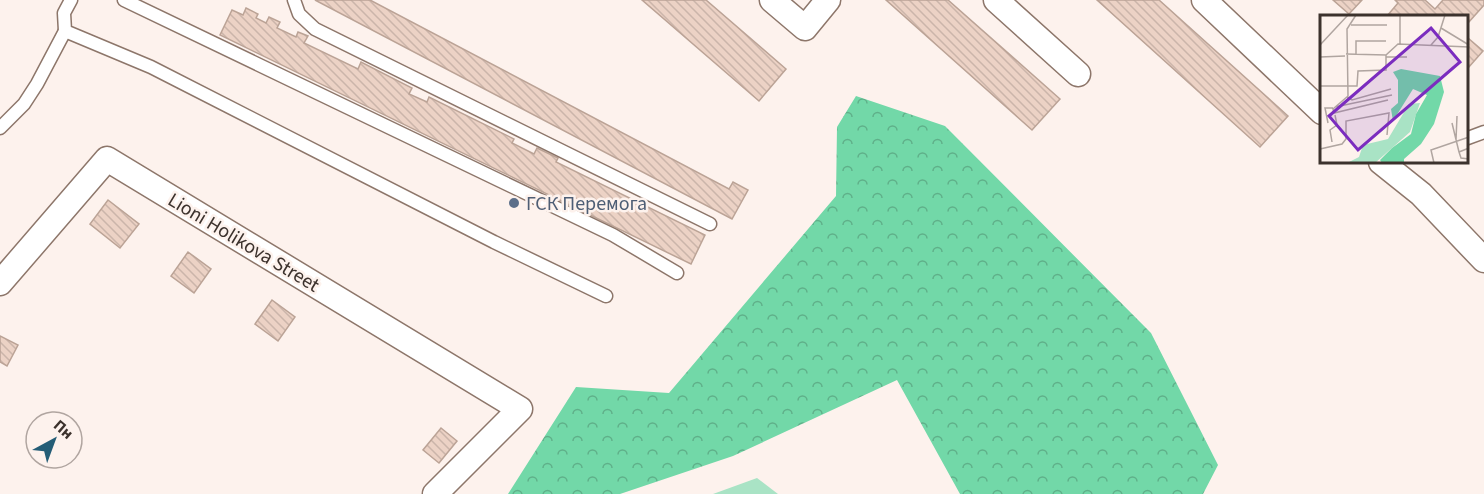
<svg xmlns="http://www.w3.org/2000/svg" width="1484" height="494" viewBox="0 0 1484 494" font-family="'Source Sans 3',sans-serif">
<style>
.grass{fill:#a9e3c5}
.forest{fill:url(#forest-crowns)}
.building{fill:url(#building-back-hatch);stroke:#bba396;stroke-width:1.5}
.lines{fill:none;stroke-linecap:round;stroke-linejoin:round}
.service-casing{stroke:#8d766a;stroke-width:15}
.minor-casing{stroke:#8d766a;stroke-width:27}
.service{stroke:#fff;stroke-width:12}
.minor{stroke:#fff;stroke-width:24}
.service-dot{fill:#5c6f8a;stroke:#fdf2ed;stroke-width:2}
.labels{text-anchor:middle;stroke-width:5;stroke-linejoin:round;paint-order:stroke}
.service-label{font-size:20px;fill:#4e5e75;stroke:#fdf2ed;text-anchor:start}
.street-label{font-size:20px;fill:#3c322d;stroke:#fdf2ed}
.inset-road{fill:none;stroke:#b0a5a0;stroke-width:1.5}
.view{fill:#7b2cbf;fill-opacity:0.15;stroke:#7b2cbf;stroke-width:3}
.inset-edge{fill:none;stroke:#3c322d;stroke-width:3}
</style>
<defs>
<pattern id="forest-crowns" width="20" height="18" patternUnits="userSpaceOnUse" patternTransform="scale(1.5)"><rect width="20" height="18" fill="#72d8a8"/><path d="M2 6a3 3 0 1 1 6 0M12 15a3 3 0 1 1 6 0" fill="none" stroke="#5fb089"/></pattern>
<pattern id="building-back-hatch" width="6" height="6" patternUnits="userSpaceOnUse" patternTransform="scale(1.5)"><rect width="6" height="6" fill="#ecd2c5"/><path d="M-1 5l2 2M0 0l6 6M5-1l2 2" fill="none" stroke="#cbb5aa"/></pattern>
</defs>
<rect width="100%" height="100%" fill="#fdf2ed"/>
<path class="grass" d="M757,478l21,16h-65z"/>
<path class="forest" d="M856,96l89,30 206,207 67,132 -15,29h-243l-63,-114 -164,76 -113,38h-112l68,-107 93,6 167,-197 1,-69z"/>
<g class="building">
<path d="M315,0h55l359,189 4,-7 15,8 -16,29z"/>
<path d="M642,0h64l80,69 -27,32z"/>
<path d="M886,0h62l112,99 -28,31z"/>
<path d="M1097,0h62l129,116 -28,31z"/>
<path d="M1333,0h29l-13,14z"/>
<path d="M1395,0h30l10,9 8,-9h41v5l-16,18v-7h-81l11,-13z"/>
<path d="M246,8l12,6 -2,4 10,5 3,-6 11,5 -3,6 19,9 2,-5 10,4 -4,7 54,26 3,-7 51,26 -3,6 18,8 2,-5 85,42 -2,4 22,11 3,-6 21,10 -2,4 149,73 -14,29 -471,-229 12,-25 11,5z"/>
<path d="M1468,38l15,13 -15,17z"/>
<path d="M108,200l31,24 -19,24 -30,-24z"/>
<path d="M188,252l23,17 -17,24 -23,-17z"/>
<path d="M272,300l23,17 -17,24 -23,-17z"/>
<path d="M0,336l18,9 -11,21 -7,-4z"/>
<path d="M441,428l16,13 -18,22 -16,-13z"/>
</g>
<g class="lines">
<g class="service-casing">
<g id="service">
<path d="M71,0l-7,13 1,18 86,36 343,175 112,54"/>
<path d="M124,0l489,235 64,38"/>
<path d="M294,0l5,14 16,15 395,195"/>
<path d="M0,128l24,-24 13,-20 28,-53"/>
<path d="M1468,138l16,-6"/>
</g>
</g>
<g class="minor-casing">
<g id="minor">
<path d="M772,0l33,28 23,-28"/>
<path d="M996,0l82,74"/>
<path d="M1204,0l118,112"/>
<path d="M1381,162l40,32 63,66"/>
<path d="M0,283l107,-124 413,250 -85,85"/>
</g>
</g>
<use href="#service" class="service"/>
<use href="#minor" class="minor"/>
</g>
<circle class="service-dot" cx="514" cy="203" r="6"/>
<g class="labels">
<g class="service-label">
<text x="526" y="210">ГСК Перемога</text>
</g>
<g class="street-label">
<text transform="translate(244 242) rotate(31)" y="7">Lioni Holikova Street</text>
</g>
</g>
<g transform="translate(1320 15)">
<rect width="148" height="148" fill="#fdf2ed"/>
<path d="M100,88l-10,29 -35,31h-28l12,-6 4,-12 25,-6 21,-35z" fill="#a9e3c5"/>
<path d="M81,54l39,7 4,16 -10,32 -13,20 -17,15v4h-22l-2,-3 12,-12 19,-14 5,-20 11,-19 -14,-6 -20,32 -2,-12 7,-6v-23l-5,-8z" fill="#72d8a8"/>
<path class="inset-road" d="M36,0l-9,14 1,67 -15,13 1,4 54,-13M80,0v29M31,10h36M121,13l28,17M0,30l28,-30M111,30l7,-8 7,-22M26,39l40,1 12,-11 71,3M36,39v-13h30M0,42l25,-1M66,42h21M0,71h37l1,-15 28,-1v-15M27,82l5,3 39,-11M15,92l57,-12M8,108l-3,-15h8M132,108l7,29M136,125l1,-24M12,127l-2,-12 7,-5 -2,-10M149,133l-10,4 2,6 8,1M0,134l22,-5 4,-5v-18l43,-8 -2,22M114,148l-3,-13 38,-13"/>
<path class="view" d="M111,13l29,34 -102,88 -29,-34z"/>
<rect width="148" height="148" class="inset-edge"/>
</g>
<g transform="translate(54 440) rotate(41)"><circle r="28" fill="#fdf2ed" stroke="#b0a5a0" stroke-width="1.5"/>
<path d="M0-4.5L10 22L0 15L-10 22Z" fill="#245d76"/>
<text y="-9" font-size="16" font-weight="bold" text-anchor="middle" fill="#3c322d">Пн</text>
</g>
</svg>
